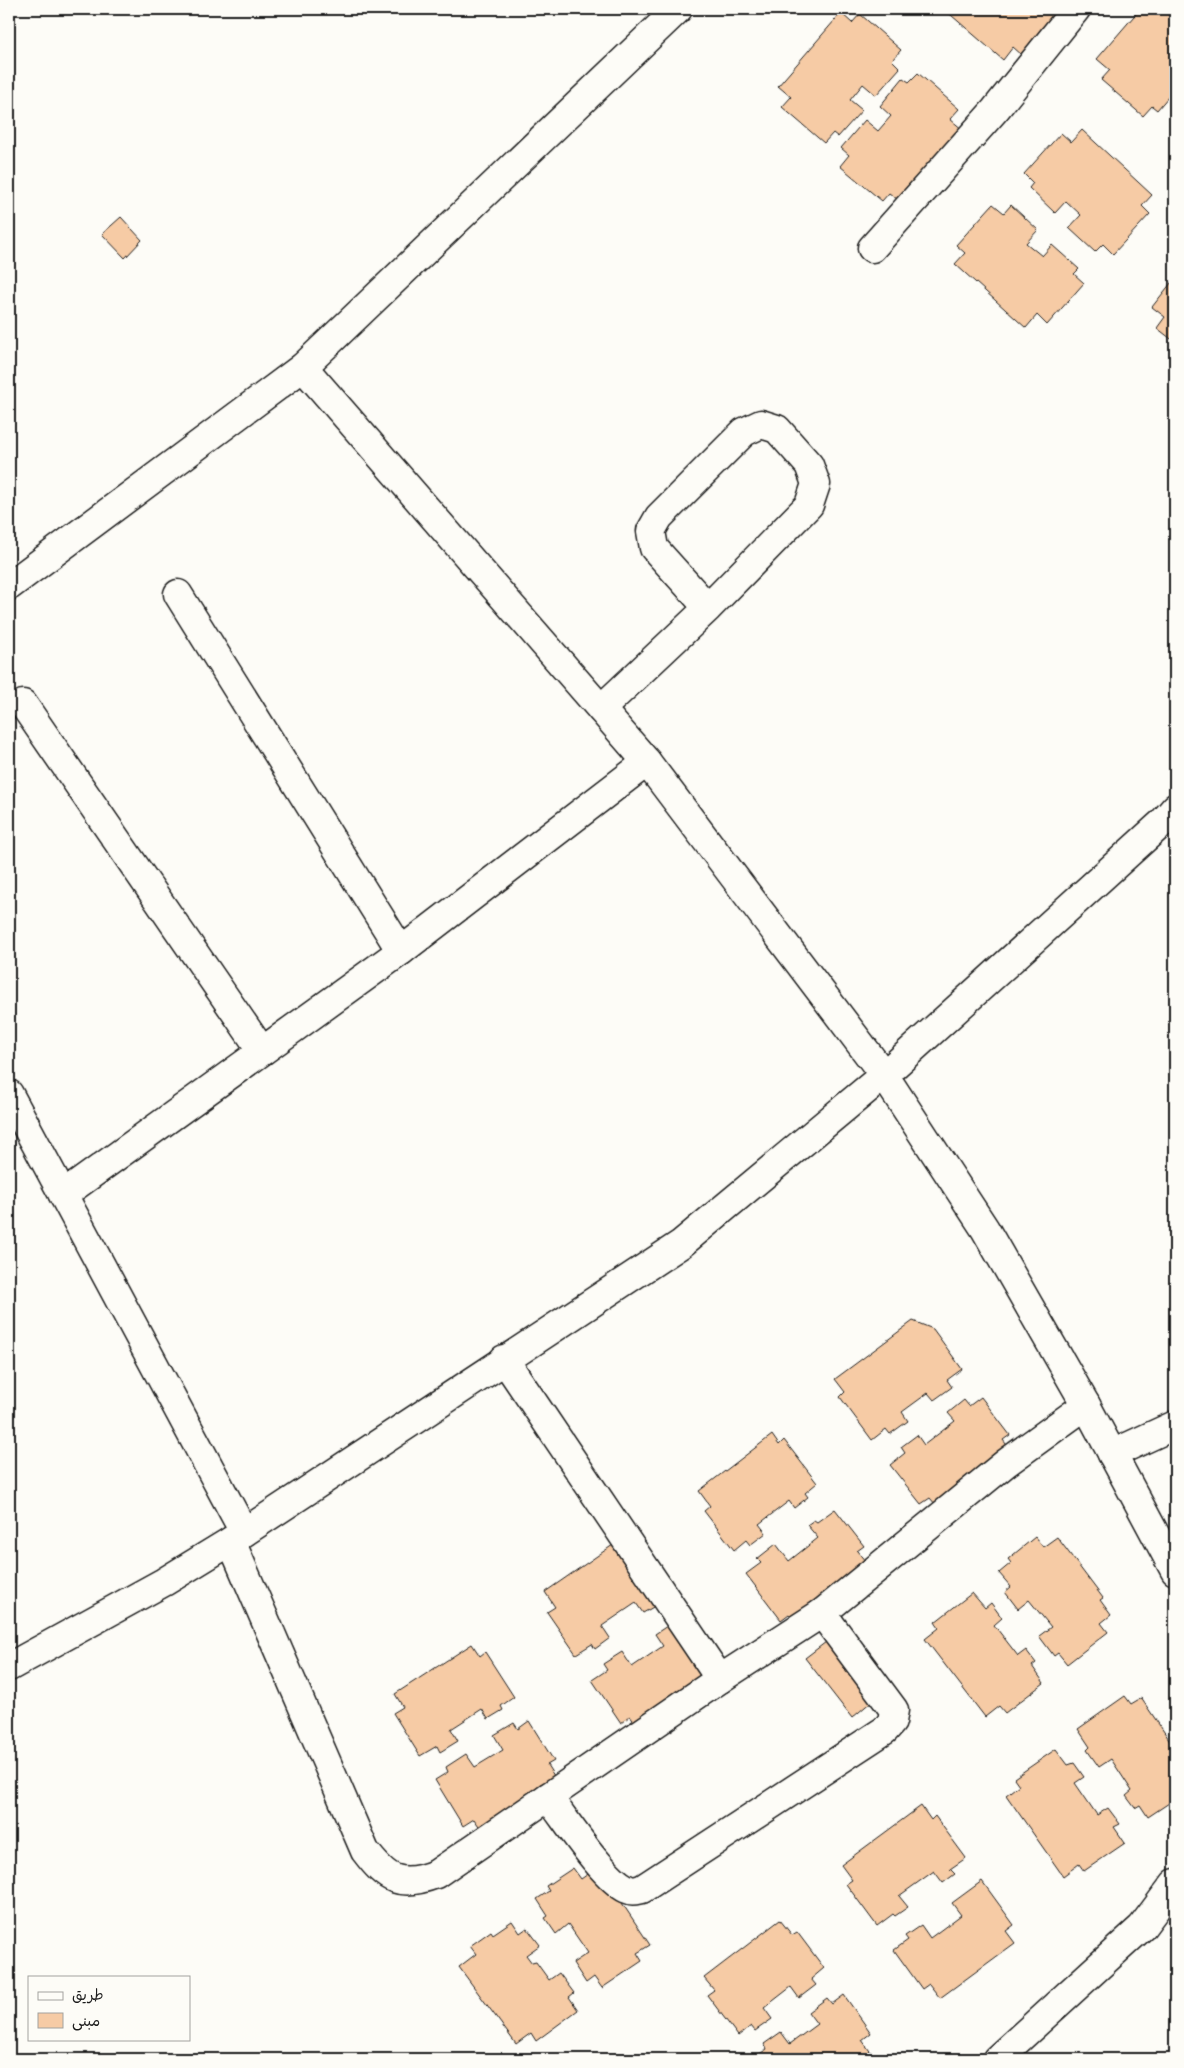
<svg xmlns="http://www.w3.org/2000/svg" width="1184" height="2068" viewBox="0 0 1184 2068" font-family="Caveat,'Playpen Sans Arabic',sans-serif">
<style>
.building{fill:#f6cba5;stroke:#1c1c1c}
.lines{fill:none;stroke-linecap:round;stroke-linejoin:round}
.minor-casing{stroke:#1c1c1c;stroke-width:31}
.minor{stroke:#fdfcf7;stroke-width:28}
</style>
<rect width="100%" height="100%" fill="#fdfcf7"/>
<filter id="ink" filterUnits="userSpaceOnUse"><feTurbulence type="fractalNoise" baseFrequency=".02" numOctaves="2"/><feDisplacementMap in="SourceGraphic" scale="10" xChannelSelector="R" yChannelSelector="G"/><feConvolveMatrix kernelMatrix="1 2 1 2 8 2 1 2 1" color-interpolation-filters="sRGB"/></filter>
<g filter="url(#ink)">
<g class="building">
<path d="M944,9h109l6,5 -36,42 -10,-9 -10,13z"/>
<path d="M1140,9h35v56l-6,8 6,5v11l-18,21 -5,-4 -9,10 -42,-36 9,-10 -13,-11z"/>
<path d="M841,13l11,10 8,-9 41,36 -9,10 8,8 -24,27 -13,-11 -13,16 12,10 -24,27 -5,-4 -9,10 -42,-36 9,-10 -13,-11z"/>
<path d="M918,73l41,36 -9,10 13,11 -62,72 -12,-9 -7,8 -42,-35 9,-11 -8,-7 24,-28 13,11 13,-15 -11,-10 23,-28 6,4z"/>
<path d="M1082,130l70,65 -10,11 8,8 -37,40 -10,-10 -8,8 -26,-24 12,-13 -15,-14 -11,12 -26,-25 4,-5 -9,-9 37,-41 10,9z"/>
<path d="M993,204l11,9 7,-8 27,25 -12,13 16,13 10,-11 27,24 -5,5 10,9 -37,42 -10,-10 -11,13 -71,-64 10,-11 -9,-8z"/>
<path d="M121,217l21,23 -17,18 -23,-24z"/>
<path d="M1175,278v64l-18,-14 8,-11 -13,-10z"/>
<path d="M913,1321l20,8 29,40 -15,11 5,7 -18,13 -6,-7 -26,19 6,9 -18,13 -4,-5 -14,11 -32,-43 5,-5 -10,-13z"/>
<path d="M981,1397l29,38 -7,5 10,13 -72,58 -11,-13 -9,6 -31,-39 15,-12 -4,-6 16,-12 7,10 31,-24 -7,-8 16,-13 5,6z"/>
<path d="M772,1435l7,10 5,-5 33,43 -12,10 3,4 -14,11 -5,-7 -30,23 7,9 -16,12 -4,-5 -12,10 -30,-39 6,-5 -11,-15z"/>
<path d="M835,1509l29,37 -7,5 13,16 -74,56 -7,-9 -8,6 -35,-46 15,-11 -4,-4 19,-15 13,17 29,-23 -11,-13 7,-5 3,2z"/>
<path d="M1035,1537l8,10 14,-10 46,61 -3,2 11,15 -10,8 7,9 -41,32 -9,-11 -4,3 -15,-20 12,-9 -22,-27 -11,9 -13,-17 6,-5 -12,-14 12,-10 -3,-4z"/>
<path d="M623,1538l32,68 -12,7 -7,-10 -34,23 8,12 -15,11 -3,-5 -16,10 -29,-42 8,-5 -10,-15z"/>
<path d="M972,1593l13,15 6,-5 11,15 -8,7 24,31 8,-6 10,13 -4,3 12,17 -39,30 -6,-7 -14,11 -60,-78 14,-11 -4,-6z"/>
<path d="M670,1624l41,58 -72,47 -9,-13 -9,7 -29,-43 15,-10 -4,-6 19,-12 10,15 31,-21 -8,-12z"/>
<path d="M826,1642l46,59 -20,17 -47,-60z"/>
<path d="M472,1644l8,12 5,-4 29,45 -13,9 2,4 -15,9 -6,-10 -31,20 7,12 -18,11 -3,-6 -17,10 -27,-43 10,-6 -8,-13z"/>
<path d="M1125,1696l6,8 10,-6 34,50v51l-27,18 -8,-12 -5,3 -9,-12 6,-5 -21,-32 -12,8 -12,-17 3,-3 -12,-18z"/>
<path d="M529,1721l25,40 -7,4 11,17 -77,47 -7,-10 -11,7 -28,-46 13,-8 -2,-5 20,-13 9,13 28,-17 -9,-15 20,-12 4,6z"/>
<path d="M1056,1749l12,16 6,-2 10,14 -9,6 22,32 11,-7 12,16 -6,3 11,16 -41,28 -5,-7 -16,12 -57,-81 13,-10 -5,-7z"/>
<path d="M921,1806l10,14 4,-4 31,42 -16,11 5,5 -12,9 -9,-12 -35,25 9,11 -13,9 -2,-2 -16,12 -31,-42 6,-4 -11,-15z"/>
<path d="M598,1867l52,78 -13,8 5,8 -40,27 -8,-11 -8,6 -13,-20 15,-10 -20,-29 -12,10 -11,-16 3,-2 -11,-17 12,-8 -3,-5 27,-18 8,11z"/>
<path d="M982,1881l32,44 -8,6 9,12 -75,55 -11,-14 -7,5 -28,-39 14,-10 -3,-4 16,-11 9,13 31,-23 -9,-12z"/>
<path d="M780,1920l12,15 5,-3 27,36 -13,11 5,6 -17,13 -8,-11 -27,21 8,11 -17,12 -4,-5 -13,10 -31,-41 7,-5 -10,-12z"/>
<path d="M512,1921l8,12 7,-5 13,17 -14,10 6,8 4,-1 13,18 10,-7 15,20 -5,4 9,13 -42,31 -5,-8 -15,11 -57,-77 17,-13 -6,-8 21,-15 2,3z"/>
<path d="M844,1995l27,38 -9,7 10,14 -8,5h-112l15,-10 -3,-5 17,-12 9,12 27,-20 -9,-12 19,-14 5,6z"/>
</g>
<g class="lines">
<g class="minor-casing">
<g id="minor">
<path d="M872,248l123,-138 81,-101"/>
<path d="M303,367l344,395 237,313 101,154 101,176 89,166"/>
<path d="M9,586l294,-219 375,-358"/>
<path d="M178,594l223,357"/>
<path d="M23,704l239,347"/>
<path d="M601,709l107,-101 101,-103 7,-21 -7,-19 -32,-36 -16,-5 -17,8 -85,85 -8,14 3,17 54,60"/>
<path d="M9,1094l235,438"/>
<path d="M63,1195l338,-244 246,-189"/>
<path d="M1112,1454l63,-29"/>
<path d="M231,1541l134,310c22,29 35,37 71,23l284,-195 -216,-320"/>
<path d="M9,1667l155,-85 67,-41 450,-297 203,-169 279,-253 12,-14"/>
<path d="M720,1679l102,-66 184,-150 80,-58"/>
<path d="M548,1797c18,23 55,81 79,92 6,3 10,1 15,0l243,-159 7,-8 2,-12 -72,-97"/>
<path d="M997,2059l145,-132 33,-44"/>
</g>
</g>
<use href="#minor" class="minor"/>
</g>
</g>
<rect width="1184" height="2068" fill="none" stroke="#fdfcf7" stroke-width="30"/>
<rect x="15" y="15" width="1154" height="2038" fill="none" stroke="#1c1c1c" stroke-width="2" filter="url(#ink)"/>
<rect x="28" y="1976" width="162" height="65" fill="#fdfcf7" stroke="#a3a29f"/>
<rect x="38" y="1992" width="25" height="8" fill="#fdfcf7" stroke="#a3a29f"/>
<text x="72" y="2000" font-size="15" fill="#1c1c1c">طريق</text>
<rect x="38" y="2013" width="25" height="15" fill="#f6cba5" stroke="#a3a29f"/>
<text x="72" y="2026" font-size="15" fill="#1c1c1c">مبنى</text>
</svg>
